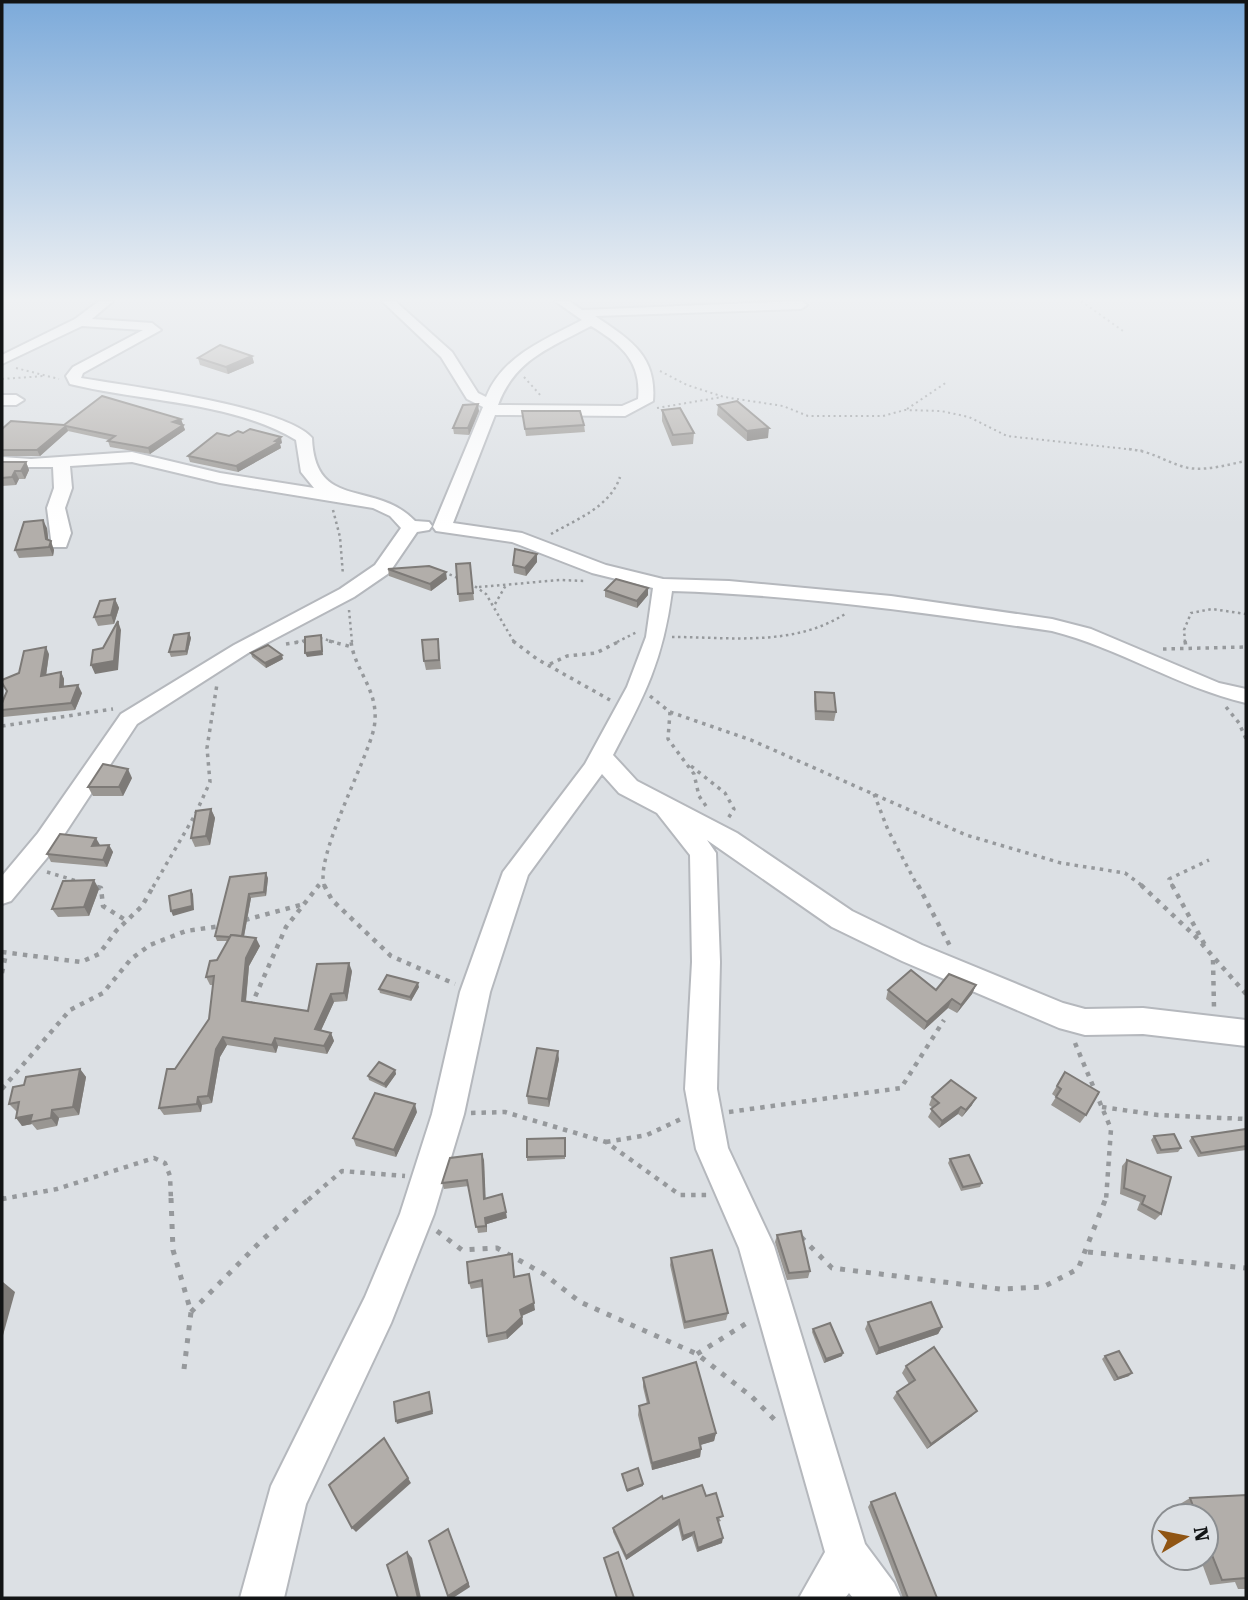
<svg xmlns="http://www.w3.org/2000/svg" width="1248" height="1600" viewBox="0 0 1248 1600" font-family="'Roboto Serif',serif">
<style>
.lines{fill:none;stroke-linecap:round;stroke-linejoin:round}
.minor-casing{stroke:#b5b8bd;stroke-width:4}
.path-far4{stroke:#96999c;stroke-width:2;stroke-dasharray:2 3.5;stroke-linecap:butt}
.path-far3{stroke:#96999c;stroke-width:2.5;stroke-dasharray:2.5 3.5;stroke-linecap:butt}
.path-far2{stroke:#96999c;stroke-width:3.5;stroke-dasharray:3.5 5;stroke-linecap:butt}
.path-far1{stroke:#96999c;stroke-width:4.5;stroke-dasharray:4.5 6;stroke-linecap:butt}
.path{stroke:#96999c;stroke-width:5;stroke-dasharray:5 8;stroke-linecap:butt}
.minor{fill:#fff;fill-rule:evenodd}
.wall{fill:#999692}
.shaded-wall{fill:#7d7a77}
.building{fill:#b2aeaa;stroke:#7d7a77;stroke-width:2}
</style>
<rect width="100%" height="100%" fill="#dce0e4"/>
<g class="lines">
<g class="minor-casing">
<g id="minor">
<path d="M99,301h14l-21,18 60,4 9,7 -78,43 -2,5c46,8 204,28 231,60 3,74 63,41 103,83l14,1 3,4 -3,4 -12,2 -28,41 -35,24 -106,56 -111,71 -81,123 -45,54 -9,3v-28l36,-43 83,-119 113,-69 106,-56 35,-24 26,-37 -11,-12 -17,-8 -153,-25 -88,-21 -62,4 2,22 -7,20 6,25 -5,14h-14l-5,-39 7,-20 -1,-21h-51v-10l29,2 101,-7 88,21 94,15 -13,-16 -5,-32c-66,-39 -153,-38 -226,-56l-4,-8 7,-9 70,-37 -61,-4 -80,38v-9l73,-36z"/>
<path d="M382,301h13l57,51 26,41 8,4c17,-42 59,-57 96,-77l-27,-19h14l13,9 219,-9 6,4 -6,4 -206,7c34,23 62,39 58,85l-28,15 -130,-1 -42,108 69,10 84,32 57,14 66,2 162,15 161,23 39,10 128,54 27,6v14c-68,-16 -127,-55 -194,-72 -126,-18 -252,-36 -380,-40 -9,69 -27,104 -59,164l24,26 100,52 115,78 70,34 141,58 22,6 58,-1 103,12v26l-103,-12 -58,1 -26,-7 -157,-67 -70,-34 -125,-87 9,13 4,109 -3,127 11,59 46,98 91,298 29,39 7,15h-48l-4,-5 -4,5h-46l26,-46 -86,-304 -43,-99 -11,-60 7,-127 -2,-107 -33,-42 -38,-20 -17,-19 -74,101 -38,117 -26,122 -30,100 -43,109 -85,181 -22,94h-44l31,-112 94,-189 35,-83 32,-100 28,-122 43,-120 82,-108 42,-77 19,-50 7,-49 -61,-15 -80,-31 -76,-11 -3,-4 50,-120 -16,-8 -26,-42zM591,326c30,18 51,36 47,73l-16,7 -124,-1c17,-46 52,-57 93,-79z"/>
<path d="M2,395h14l8,5 -8,5h-14z"/>
</g>
</g>
<g class="path-far4">
<path d="M1081,301l42,30"/>
<path d="M16,368l43,11"/>
<path d="M660,371l27,14 37,12 59,9 25,10h75l22,-6 36,1 28,6 38,19 138,15"/>
<path d="M524,377l18,20"/>
<path d="M2,379l42,-3"/>
<path d="M657,408l65,-11"/>
<path d="M907,409l40,-27"/>
</g>
<g class="path-far3">
<path d="M1129,449c24,3 31,10 52,17 20,7 44,-1 65,-5"/>
<path d="M333,510l7,27 3,38"/>
<path d="M551,534c26,-15 59,-27 69,-57"/>
<path d="M444,572l16,7"/>
<path d="M470,583l16,11 28,48"/>
<path d="M479,587l81,-7 26,1"/>
<path d="M495,604l11,-19"/>
<path d="M349,610l3,32"/>
<path d="M672,637c59,0 121,10 173,-23"/>
<path d="M320,638l15,4"/>
<path d="M296,642l13,-2"/>
<path d="M617,642l20,-10"/>
<path d="M1185,642l-1,-12 7,-17 21,-4 34,5"/>
</g>
<g class="path-far2">
<path d="M329,641l23,6"/>
<path d="M513,641l24,18 73,41"/>
<path d="M1185,641l1,6"/>
<path d="M286,644l20,-3"/>
<path d="M1163,649l83,-2"/>
<path d="M550,664l17,-8 29,-3 24,-12"/>
<path d="M650,696l20,16 -2,27 26,35 5,22 7,10"/>
<path d="M1226,707l13,16 7,16"/>
<path d="M670,712l81,28 215,95 95,28 64,10 19,14"/>
<path d="M2,726l111,-17"/>
<path d="M691,766l34,27 9,16 -7,11"/>
<path d="M874,794l14,36 30,57"/>
<path d="M47,872l33,10"/>
<path d="M153,887l42,-72 15,-33 -3,-34 10,-64"/>
<path d="M317,887l5,-6"/>
<path d="M325,887c-13,-25 42,-126 49,-159 7,-37 -20,-57 -23,-87"/>
<path d="M1173,887l-4,-8 40,-19"/>
</g>
<g class="path-far1">
<path d="M324,885l8,15 59,56 64,28"/>
<path d="M918,885l32,61"/>
<path d="M1141,885l54,51 51,58"/>
<path d="M1172,885l34,62"/>
<path d="M97,887l4,1 2,18 24,15"/>
<path d="M245,920l59,-16"/>
<path d="M2,952l79,10 18,-8 17,-23 26,-25 12,-21"/>
<path d="M1213,960l1,48"/>
<path d="M2,973l4,-19"/>
<path d="M251,1006l35,-79 33,-42"/>
<path d="M1075,1043l36,86 -5,71"/>
<path d="M2,1089l68,-79 33,-17 28,-34 19,-14 36,-14 35,-5"/>
<path d="M1102,1107l56,8 88,4"/>
<path d="M729,1112l172,-24 43,-68"/>
<path d="M471,1113l34,-1 101,30 74,53h27"/>
<path d="M606,1142l41,-7 36,-17"/>
<path d="M2,1199l55,-10 97,-31 11,5 5,13 1,24"/>
<path d="M308,1200l34,-29 63,5"/>
</g>
<g class="path">
<path d="M171,1198l2,52 18,62 -7,57"/>
<path d="M2,1199l3,-1"/>
<path d="M437,1231l25,19 35,-2 47,26 36,28 117,52 55,43 27,27"/>
<path d="M801,1237l31,31 168,21 43,-2 35,-18 28,-71"/>
<path d="M1088,1252l158,16"/>
<path d="M191,1312l71,-72 48,-42"/>
<path d="M697,1354l53,-33"/>
</g>
<use href="#minor" class="minor"/>
</g>
<g class="wall">
<path d="M252,356l2,7 -26,11 -28,-9 -2,-7z"/>
<path d="M718,405l50,33 -21,3 -30,-26z"/>
<path d="M662,410l32,23 -1,11 -21,2 -10,-25z"/>
<path d="M479,411l-10,24 -15,-1 -1,-6z"/>
<path d="M522,411l62,14 1,7 -59,4z"/>
<path d="M181,419l4,11 -35,24 -40,-7 -2,-6 1,-1 -41,-9 -28,25h-38v-27z"/>
<path d="M229,436l53,7 -2,1 1,4 -43,24 -48,-10 -2,-6z"/>
<path d="M26,462l3,8 -4,9h-6l-3,6 -14,1v-23z"/>
<path d="M47,528l1,12 6,10 -1,6 -34,2 -4,-8z"/>
<path d="M537,562l-11,14 -12,-3 -1,-8z"/>
<path d="M470,563l4,37 -15,2 -3,-38z"/>
<path d="M388,569l59,10 -16,12 -42,-15z"/>
<path d="M605,590l43,5 -11,13 -32,-11z"/>
<path d="M115,599l4,9 -5,16 -16,2 -4,-9z"/>
<path d="M189,633l2,5 -4,17 -16,2 -2,-5z"/>
<path d="M439,647l2,22 -15,1 -2,-9z"/>
<path d="M251,653l32,6 -17,9 -14,-11z"/>
<path d="M49,654l-3,21 15,-3 3,7v7l18,7 -7,17 -72,7 -1,-1v-13l17,-30z"/>
<path d="M815,692l21,20 -2,9 -19,-1 -1,-19z"/>
<path d="M132,778l-9,18h-30l-5,-9z"/>
<path d="M211,809l4,9 -5,27 -15,2 -4,-9z"/>
<path d="M109,845l4,7 -6,15 -56,-5 -4,-8z"/>
<path d="M230,877l38,1 -2,18 -15,2 -7,39 16,9 -11,20 -3,36 62,9 44,-40 -5,30 -13,1 -13,28 10,3 3,8 -7,13 -49,-8 -2,7 -49,-8 -7,12 -8,46 -10,2 -1,7 -37,3 -5,-7 16,-39 34,-50 4,-34h-3l-4,-8 22,-36h-11l-2,-5z"/>
<path d="M99,889l-10,27 -31,1 -6,-8z"/>
<path d="M976,985l-4,9 -15,19 -9,-5 -24,22 -38,-31 2,-9h48z"/>
<path d="M419,987l-8,14 -31,-8 -1,-4z"/>
<path d="M559,1059l-10,48 -21,-3 -1,-8z"/>
<path d="M80,1069l6,8 -7,38 -20,3 -2,8 -20,4 -5,-6 -10,2 -5,-14 -8,-8 15,-19z"/>
<path d="M395,1070l1,4 -10,14 -17,-8 -1,-4z"/>
<path d="M1065,1072l21,43 -6,8 -29,-18 5,-8 -4,-3z"/>
<path d="M932,1097l40,8 -10,12 -4,-3 -19,14 -11,-11 5,-9 -4,-3z"/>
<path d="M417,1112l-21,45 -40,-11 -3,-8z"/>
<path d="M1246,1129v21l-48,7 -9,-16 3,-4z"/>
<path d="M1154,1136l27,12 -3,4 -21,2 -6,-14z"/>
<path d="M565,1138v21l-38,2v-4z"/>
<path d="M950,1159l32,24 -2,4 -19,4 -13,-28z"/>
<path d="M484,1160l1,39 22,19 -20,6v8l-9,1 -9,-47 -25,3 -2,-6z"/>
<path d="M1127,1160l34,54 -6,6 -18,-10 3,-8 -20,-8 2,-28z"/>
<path d="M777,1235l33,36 -2,7 -21,2 -12,-38z"/>
<path d="M512,1254l3,22 20,34 -13,6 1,8 -16,15 -19,4 -1,-7 -4,-49 -12,2 -2,-6z"/>
<path d="M671,1258l57,55 -2,7 -42,9 -14,-64z"/>
<path d="M868,1322l74,5 -4,7 -62,21 -11,-26z"/>
<path d="M813,1329l29,27 -18,7 -12,-31z"/>
<path d="M1105,1356l24,20 -15,5 -12,-22z"/>
<path d="M906,1366l66,50 -45,33 -34,-51 4,-6 12,-8 -7,-11z"/>
<path d="M643,1378l73,55 -2,8 -14,4 1,4 -1,8 -48,13 -14,-55 1,-9 8,-2 -4,-17z"/>
<path d="M1246,1495v94h-8l-3,-7 -25,3 -10,-27h6v-42h-22l-4,-12 10,-6z"/>
<path d="M706,1496l15,25 -3,1 4,21 -25,9 -5,-16 -10,5 -4,-16 -52,35 -13,-28v-4l50,-29z"/>
<path d="M871,1502l66,96h-34l-35,-91z"/>
</g>
<g class="shaded-wall">
<path d="M252,356l2,7 -26,11 -2,-7z"/>
<path d="M478,404l1,7 -10,24 -1,-7z"/>
<path d="M181,419l2,6 -10,-3z"/>
<path d="M183,425l2,5 -35,24 -2,-6z"/>
<path d="M66,426l2,5 -28,25 -3,-6z"/>
<path d="M769,428l-1,10 -21,3v-10z"/>
<path d="M281,437l1,6 -2,1 1,4 -43,24 -2,-6z"/>
<path d="M26,462l3,8 -4,9 -4,-8z"/>
<path d="M15,471l4,8 -3,6 -4,-8z"/>
<path d="M43,520l4,8 2,18 2,-5 3,9 -1,6 -7,-17z"/>
<path d="M537,554v8l-11,14 -1,-8z"/>
<path d="M446,572l1,7 -16,12 -1,-7z"/>
<path d="M648,588v7l-11,13v-7z"/>
<path d="M115,599l4,9 -5,16 -3,-9z"/>
<path d="M118,621l3,9 -3,40 -23,4 -4,-9 23,-4z"/>
<path d="M189,633l2,5 -4,17 -1,-4z"/>
<path d="M321,635l2,20 -16,2 -2,-4z"/>
<path d="M46,647l3,7 -4,29 -4,-7z"/>
<path d="M282,655l1,4 -17,9 -1,-5z"/>
<path d="M61,672l3,7 -1,15 -3,-7z"/>
<path d="M78,685l4,8 -7,17 -4,-7z"/>
<path d="M128,769l4,9 -9,18 -4,-9z"/>
<path d="M211,809l4,9 -5,27 -4,-9z"/>
<path d="M96,838l4,7 -8,1z"/>
<path d="M109,845l4,7 -6,15 -4,-7z"/>
<path d="M266,873l2,5 -2,18 -2,-4z"/>
<path d="M94,880l5,9 -10,27 -5,-9z"/>
<path d="M191,890l2,4 1,16 -21,6 -2,-5z"/>
<path d="M249,894l2,4 -8,43 -1,-4z"/>
<path d="M256,938l4,8 -11,20 -4,43 -3,-8 4,-43z"/>
<path d="M349,963l3,8 -5,30 -3,-8z"/>
<path d="M418,983l1,4 -8,14 -1,-4z"/>
<path d="M976,985l-4,9 -15,19 4,-8z"/>
<path d="M331,994l3,8 -16,35 -3,-8z"/>
<path d="M952,999l-4,9 -24,22 3,-8z"/>
<path d="M331,1033l3,8 -7,13 -3,-8z"/>
<path d="M223,1037l4,8 -7,12 -8,46 -4,-7 8,-47z"/>
<path d="M275,1038l3,8 -2,7 -4,-8z"/>
<path d="M558,1051l1,8 -10,48 -1,-8z"/>
<path d="M80,1069l6,8 -7,38 -6,-8z"/>
<path d="M395,1070l1,4 -10,14 -2,-4z"/>
<path d="M198,1097l4,8 -1,7 -4,-8z"/>
<path d="M976,1098l-4,7 -10,12 4,-7z"/>
<path d="M415,1104l2,8 -21,45 -2,-7z"/>
<path d="M961,1107l-3,7 -19,14 3,-7z"/>
<path d="M52,1110l7,8 -2,8 -6,-8z"/>
<path d="M32,1115l-2,7 2,2 -10,2 -6,-8z"/>
<path d="M482,1154l2,6 2,45 -2,-6z"/>
<path d="M506,1212l1,6 -20,6v8l-2,-14z"/>
<path d="M3,1282l12,10 -13,47v-53z"/>
<path d="M534,1303l1,7 -14,6 -1,-6z"/>
<path d="M522,1317l1,7 -16,15 -1,-7z"/>
<path d="M942,1327l-4,7 -62,21 3,-7z"/>
<path d="M843,1353l-1,3 -18,7 2,-4z"/>
<path d="M1132,1373l-3,3 -15,5 4,-3z"/>
<path d="M429,1392l4,22 -36,10 -1,-3z"/>
<path d="M977,1411l-5,5 -45,33 4,-5z"/>
<path d="M716,1433l-2,8 -17,5 2,-8z"/>
<path d="M701,1449l-1,8 -48,13v-7z"/>
<path d="M408,1478l3,5 -55,49 -4,-4z"/>
<path d="M643,1484v2l-16,6v-2z"/>
<path d="M679,1520l-1,5 -52,35v-4z"/>
<path d="M448,1529l22,58 -17,11h-3l-2,-2z"/>
<path d="M694,1532l-2,4 -10,5 1,-5z"/>
<path d="M723,1538l-1,5 -25,9 1,-4z"/>
<path d="M407,1552l5,6 9,40h-3z"/>
</g>
<g class="building">
<path d="M220,345l32,11 -26,11 -28,-9z"/>
<path d="M102,396l79,23 -8,3 10,3 -35,23 -40,-7 7,-5 -49,-10 -29,24h-35v-21l9,-8 53,4z"/>
<path d="M737,401l32,27 -22,3 -29,-26z"/>
<path d="M478,404l-10,24h-15l10,-23z"/>
<path d="M680,408l14,25 -21,2 -11,-25z"/>
<path d="M522,411h58l4,14 -59,4z"/>
<path d="M250,429l31,8 -6,4 4,1 -43,24 -48,-10 29,-23 12,3 9,-5 5,2z"/>
<path d="M2,462h24l-5,9h-6l-3,6 -10,1z"/>
<path d="M43,520l3,19 5,2 -2,6 -34,3 9,-28z"/>
<path d="M515,549l22,5 -12,14 -12,-3z"/>
<path d="M470,563l3,30 -15,1 -2,-30z"/>
<path d="M429,566l17,6 -16,12 -42,-15z"/>
<path d="M616,579l32,9 -11,13 -32,-11z"/>
<path d="M115,599l-4,16 -17,2 6,-16z"/>
<path d="M118,621l-4,40 -23,4 2,-15 10,-2z"/>
<path d="M189,633l-3,18 -17,1 5,-17z"/>
<path d="M321,635l1,16 -17,2v-16z"/>
<path d="M438,639l1,21 -15,1 -2,-21z"/>
<path d="M268,645l14,10 -17,8 -14,-10z"/>
<path d="M46,647l-5,29 20,-4 -1,15 18,-2 -7,18 -69,7v-7l5,-12 -5,-8v-3l17,-7 5,-22z"/>
<path d="M815,692l19,1 2,19 -20,-1z"/>
<path d="M103,764l25,5 -9,18h-31z"/>
<path d="M211,809l-5,27 -15,2 5,-27z"/>
<path d="M60,834l36,4 -4,8 17,-1 -6,15 -56,-6z"/>
<path d="M266,873l-2,19 -15,2 -7,42 -11,-1 -1,2 -15,-1 15,-59z"/>
<path d="M94,880l-10,27 -32,2 11,-28z"/>
<path d="M191,890l1,16 -21,5 -2,-15z"/>
<path d="M231,935l25,3 -10,20 -4,43 66,10 9,-47 32,-1 -5,30 -13,1 -16,35 16,4 -7,13 -49,-8 -3,7 -49,-8 -7,12 -8,47 -10,1 -1,7 -38,4 8,-39h8l34,-50 5,-43 -8,1 4,-16 7,-1z"/>
<path d="M911,970l25,20 13,-16 27,11 -15,20 -9,-6 -25,23 -39,-32z"/>
<path d="M387,975l31,8 -8,14 -31,-8z"/>
<path d="M537,1048l21,3 -10,48 -21,-3z"/>
<path d="M379,1062l16,8 -11,14 -16,-8z"/>
<path d="M80,1069l-7,38 -21,3 -1,8 -21,4 2,-7 -16,3 3,-16 -10,2 4,-17 11,-2 2,-8z"/>
<path d="M1065,1072l34,20 -13,23 -30,-18 5,-8 -4,-3z"/>
<path d="M951,1080l25,18 -10,12 -5,-3 -19,14 -11,-12 8,-6 -7,-6z"/>
<path d="M375,1093l40,11 -21,46 -41,-12z"/>
<path d="M1246,1129v17l-45,7 -9,-16z"/>
<path d="M1174,1134l7,14 -20,2 -7,-14z"/>
<path d="M565,1138v18l-38,1v-18z"/>
<path d="M482,1154l2,45 18,-5 4,18 -21,6 1,8 -10,1 -9,-47 -25,3 8,-25z"/>
<path d="M969,1155l13,28 -19,4 -13,-28z"/>
<path d="M1127,1160l44,17 -10,37 -19,-10 3,-8 -21,-8z"/>
<path d="M801,1231l9,40 -21,2 -12,-38z"/>
<path d="M712,1250l16,63 -43,9 -14,-64z"/>
<path d="M512,1254l2,23 15,-3 5,29 -14,7 2,7 -16,15 -19,4 -5,-56 -13,3 -2,-21z"/>
<path d="M931,1302l11,25 -63,21 -11,-26z"/>
<path d="M830,1323l13,30 -17,6 -13,-30z"/>
<path d="M934,1347l43,64 -46,33 -34,-52 18,-12 -9,-14z"/>
<path d="M1119,1351l13,22 -14,5 -13,-22z"/>
<path d="M696,1362l20,71 -17,5 2,11 -49,14 -13,-57 10,-3 -6,-25z"/>
<path d="M429,1392l3,19 -36,10 -2,-19z"/>
<path d="M384,1438l24,40 -56,50 -23,-43z"/>
<path d="M638,1468l5,16 -16,6 -5,-16z"/>
<path d="M702,1485l4,11 10,-3 7,23 -6,2 6,20 -25,10 -4,-16 -11,4 -4,-16 -53,36 -13,-28 49,-32 1,3z"/>
<path d="M895,1493l42,105h-29l-37,-96z"/>
<path d="M1246,1495v83l-24,2 -16,-40v-24h-9l-7,-18z"/>
<path d="M448,1529l20,54 -20,13 -19,-55z"/>
<path d="M407,1552l11,46h-20l-11,-33z"/>
<path d="M618,1552l16,46h-17l-13,-40z"/>
</g>
<linearGradient id="sky" x2="0" y2="1"><stop stop-color="#7caada"/><stop offset="0.57" stop-color="#eff1f3"/><stop offset="1" stop-color="#eff1f3" stop-opacity="0"/></linearGradient>
<rect width="1248" height="525" fill="url(#sky)"/>
<rect width="1248" height="1600" fill="none" stroke="#121415" stroke-width="7"/>
<g transform="translate(1185 1537) rotate(80)"><circle r="33" fill="#dce0e4" stroke="#8b8e91" stroke-width="2"/>
<path d="M0-5L12 26L0 18L-12 26Z" fill="#905513"/>
<text y="-10" font-size="19" font-weight="bold" text-anchor="middle" fill="#121415">N</text>
</g>
</svg>
